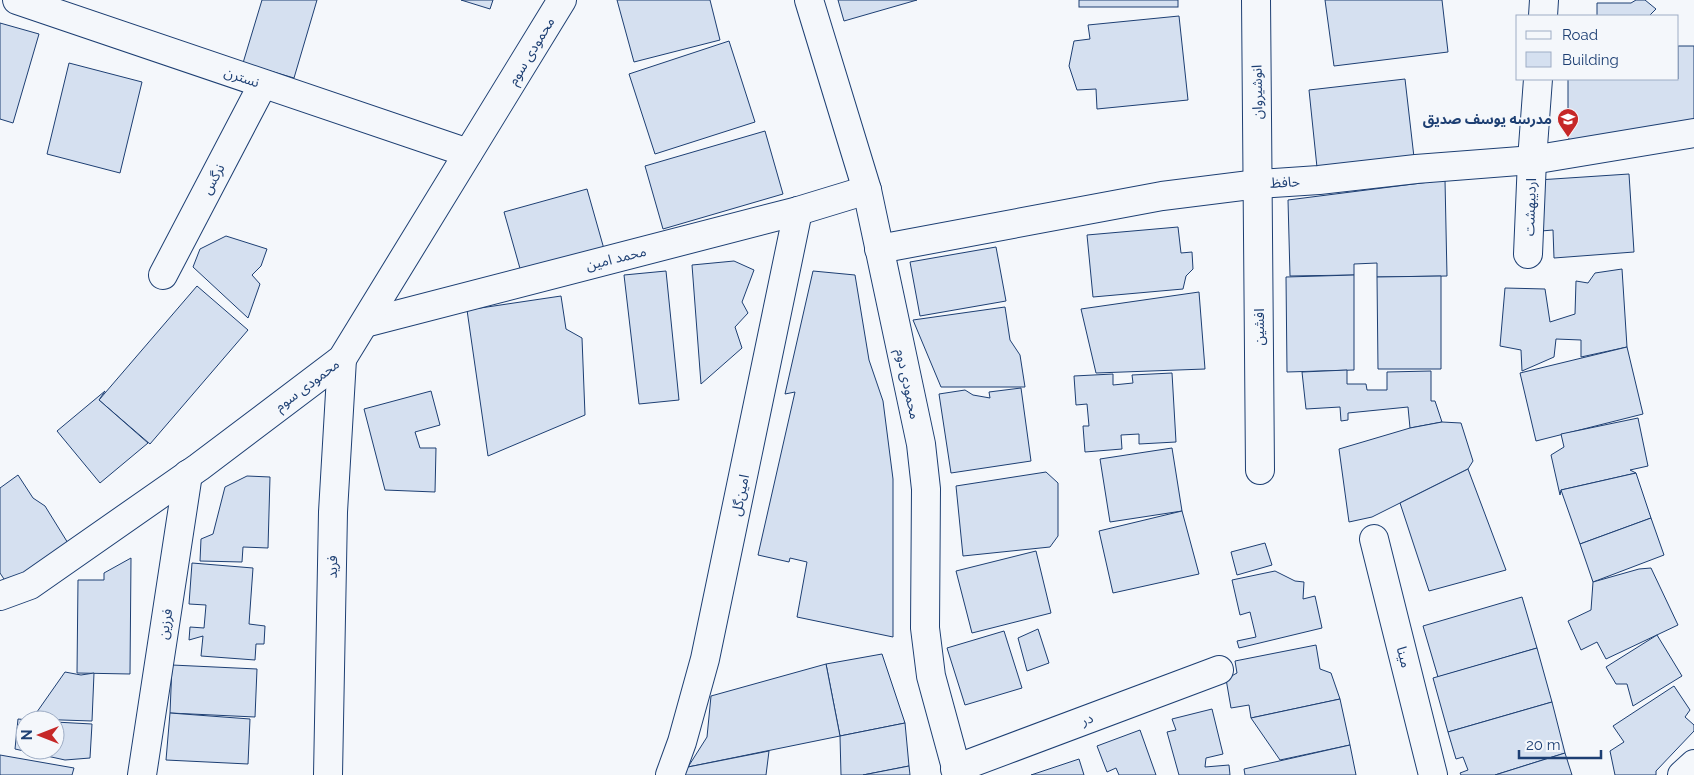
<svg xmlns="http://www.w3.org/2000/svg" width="1694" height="775" viewBox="0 0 1694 775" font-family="Raleway,'Noto Sans Arabic',sans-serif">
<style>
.building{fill:#d5e0f0;stroke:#1d3f73}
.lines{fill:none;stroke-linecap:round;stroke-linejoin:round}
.minor-casing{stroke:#1d3f73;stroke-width:30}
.minor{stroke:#f4f7fb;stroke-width:28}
.labels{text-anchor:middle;stroke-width:4;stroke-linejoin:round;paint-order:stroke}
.street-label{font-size:14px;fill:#1d3f73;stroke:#f4f7fb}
.poi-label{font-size:14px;font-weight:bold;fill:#1d3f73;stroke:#f4f7fb;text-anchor:end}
</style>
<rect width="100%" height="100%" fill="#f4f7fb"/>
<g class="building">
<path d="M262,0h55l-23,78 -51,-15z"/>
<path d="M461,0h32l-3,9z"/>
<path d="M617,0h93l10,40 -86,22z"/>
<path d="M838,0h79l-73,21z"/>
<rect x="1079" y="0" width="99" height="7"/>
<path d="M1325,0h117l6,52 -114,14z"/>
<path d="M1636,0h9l11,9 -7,7h-52v-13h34z"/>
<path d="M1179,16l9,84 -91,9 -1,-20 -19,1 -8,-24 5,-25 16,-2 -2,-14z"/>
<path d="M0,23l39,11 -26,89 -13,-4z"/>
<path d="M729,41l26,81 -100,32 -26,-80z"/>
<path d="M1678,46h16v80l-115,21 -11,-9v-59h110z"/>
<path d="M69,63l73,19 -22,91 -73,-19z"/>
<path d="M1405,79l10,87 -97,11 -9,-87z"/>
<path d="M765,131l18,63 -120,35 -18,-63z"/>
<path d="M1629,174l5,78 -80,6 -1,-28 -12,1 -3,-51z"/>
<path d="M1445,180l2,96 -70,1v-14l-23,1v11l-64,1 -2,-76z"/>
<path d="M587,189l17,60 -83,23 -17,-60z"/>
<path d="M1178,227l3,26 11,-1 1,17 -7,7 -3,13 -90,8 -6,-62z"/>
<path d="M226,236l41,13 -6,17 -9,9 8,9 -12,34 -55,-51 7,-18z"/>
<path d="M996,247l10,54 -86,15 -10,-54z"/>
<path d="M734,261l20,9 -12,32 6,11 -13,14 7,21 -41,36 -9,-119z"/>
<path d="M1622,269l5,78 -46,10v-17l-25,-1 -2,18 -32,14 -1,-21 -21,-4 5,-58 40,1 5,33 25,-8 1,-33 12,2 7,-10z"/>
<path d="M666,271l13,129 -40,4 -15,-129z"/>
<path d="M813,271l42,4 14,85 14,41 10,78v158l-96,-20 10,-55 -17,-4 -1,4 -31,-7 37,-163 -10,2z"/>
<path d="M1354,275v95l-67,2 -1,-95z"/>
<path d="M1441,276v93h-63l-1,-92z"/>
<path d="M197,286l51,44 -98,114 -51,-44z"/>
<path d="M1199,292l6,77 -109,4 -15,-64z"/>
<path d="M561,296l5,33 16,9 3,77 -97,41 -21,-146z"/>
<path d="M1005,307l5,33 10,15 5,32h-84l-28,-67z"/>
<path d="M1627,347l16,67 -107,27 -16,-68z"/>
<path d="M1347,370v14h19l1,6h20v-18l44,-1v30h4l7,21 -32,6 -2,-21 -60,6v7l-7,1 -1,-14 -34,2 -4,-37z"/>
<path d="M1172,373l4,69 -37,2v-10l-18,1 1,14 -37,3 -2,-26h6l-2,-22 -11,1 -2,-29 39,-2v11l20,-2 -1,-8z"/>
<path d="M1021,388l10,73 -80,12 -12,-79 26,-4 8,5 17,3 -1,-6z"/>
<path d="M105,391l-6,9 49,43 -48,40 -43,-52z"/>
<path d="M431,391l9,34 -25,7 5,16h16l-1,44 -50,-2 -21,-81z"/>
<path d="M1638,418l10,48 -18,4 6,3 -75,17 -1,5 -9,-40 13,-8 -3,-13z"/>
<path d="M1442,422l19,1 12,38 -5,8 -96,48 -23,5 -10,-73 71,-21z"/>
<path d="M1172,448l10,63 -72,11 -10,-63z"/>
<path d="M1468,469l38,101 -77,21 -29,-88z"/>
<path d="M1046,472l12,11v53l-8,11 -87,9 -7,-70z"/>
<path d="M1636,473l15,45 -71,26 -19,-54z"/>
<path d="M18,475l15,23 12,8 26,42 -39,24 -26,10 -6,-9v-85z"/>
<path d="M247,476l23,1 -2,71 -25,-1 -1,15 -42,-1 1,-22 12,-5 12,-47z"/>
<path d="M1182,511l17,63 -86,19 -14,-62z"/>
<path d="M1651,518l13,37 -71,27 -13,-38z"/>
<path d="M1265,543l7,22 -35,10 -6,-23z"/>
<path d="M1036,551l15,62 -79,20 -16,-62z"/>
<path d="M131,558l-1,116 -53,-1 1,-93h26v-7z"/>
<path d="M192,563l61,5 -4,56 16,2 -1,18h-8l-1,16 -54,-4 2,-20 -14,4 1,-13 14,1 2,-23 -17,-1z"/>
<path d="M1651,568l27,57 -72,34 -9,-17 -16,8 -13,-29 23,-11 2,-28 46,-13z"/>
<path d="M1275,571l20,10 9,1 -1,17 12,-3 7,32 -83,20 -2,-7 19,-4 -6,-25 -10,3 -8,-35z"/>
<path d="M1522,597l15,51 -99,29 -15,-51z"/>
<path d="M1038,629l11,34 -22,8 -9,-33z"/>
<path d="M1004,631l18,57 -57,17 -18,-57z"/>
<path d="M1657,635l25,41 -49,30 -6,-22h-11l-10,-17z"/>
<path d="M1316,645l4,24 11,4 9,26 -89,19 -2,-13 -18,3 -5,-29 11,-6 -2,-12z"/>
<path d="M1537,648l15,54 -104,30 -15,-54z"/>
<path d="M882,654l23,69 -65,13 -14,-72z"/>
<path d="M826,664l14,72 -152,31 19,-30 4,-41z"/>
<path d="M172,665l85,4 -2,48 -85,-4z"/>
<path d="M65,672l16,3 13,-2 -2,48 -60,-2z"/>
<path d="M1674,686l16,24 -5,7 9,8v6l-38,40v4h-41l-5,-24 14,-9 -11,-16z"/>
<path d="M1340,699l10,46 -70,15 -29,-42z"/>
<path d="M1552,702l13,51 -70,22h-34l-1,-2 8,-3 -5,-13 -7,2 -8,-27z"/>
<path d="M1212,709l11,45 -17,4 -1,9 24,-2 1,10h-51l-12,-43 9,-2 -4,-11z"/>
<path d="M170,713l80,6 -2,45 -82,-4z"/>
<path d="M18,719l12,1h-5v30h30v-28l37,2 -2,34 -25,2 -50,-11z"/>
<path d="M905,723l4,43 -46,9h-22l-1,-39z"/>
<path d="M1140,730l16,45h-37l-3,-7 -9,4 -10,-26z"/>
<path d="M1350,745l6,30h-111l-1,-6z"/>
<path d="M769,751l-3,24h-83l5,-8z"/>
<path d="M1565,753l7,22h-77z"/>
<path d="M0,755l74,13 -2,7h-72z"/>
<path d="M1079,759l5,16h-53z"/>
<path d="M909,766l1,9h-47z"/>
</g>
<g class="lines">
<g class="minor-casing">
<g id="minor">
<path d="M17,0l451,153"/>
<path d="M809,0l58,190 54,254 5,45 -1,139 6,48 27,99"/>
<path d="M1256,0l4,470"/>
<path d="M1543,16l1,-16"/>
<path d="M879,249l283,-53 96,-12 61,-4 97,-11 116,-9 162,-27"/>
<path d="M1528,254l4,-94 6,-81"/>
<path d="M163,275l100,-191"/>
<path d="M365,323l433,-112 69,-21"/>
<path d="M1374,539l59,236"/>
<path d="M0,596l30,-11 169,-118 143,-108 220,-359"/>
<path d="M955,769l264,-99"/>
<path d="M142,775l46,-301"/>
<path d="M328,775l5,-263 9,-153"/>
<path d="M670,775l12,-33 23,-83 93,-448"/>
<path d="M1682,775l12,-11"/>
</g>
</g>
<use href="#minor" class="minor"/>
</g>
<defs>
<g id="school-pin" transform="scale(1.125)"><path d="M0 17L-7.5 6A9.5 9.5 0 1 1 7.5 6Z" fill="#c62828" stroke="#f4f7fb"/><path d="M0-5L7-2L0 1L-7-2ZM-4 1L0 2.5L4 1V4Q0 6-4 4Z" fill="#fff"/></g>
</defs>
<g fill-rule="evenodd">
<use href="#school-pin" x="1568" y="119"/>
</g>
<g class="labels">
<g class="street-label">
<text transform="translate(531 51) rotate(-59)" y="5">محمودی سوم</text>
<text transform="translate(242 77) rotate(19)" y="5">نسترن</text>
<text transform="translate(1257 92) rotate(-91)" y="5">انوشیروان</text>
<text transform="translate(213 179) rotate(-62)" y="5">نرگس</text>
<text transform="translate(1285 182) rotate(-3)" y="5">حافظ</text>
<text transform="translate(1530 207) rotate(-88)" y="5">اردیبهشت</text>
<text transform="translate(616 258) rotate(-14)" y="5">محمد امین</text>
<text transform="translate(1259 327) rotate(-90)" y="5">افشین</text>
<text transform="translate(908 384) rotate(78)" y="5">محمودی دوم</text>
<text transform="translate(307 385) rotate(-37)" y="5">محمودی سوم</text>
<text transform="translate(740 495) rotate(-78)" y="5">امین‌گل</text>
<text transform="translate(332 567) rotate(-89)" y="5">فرید</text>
<text transform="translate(165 624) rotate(-81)" y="5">فرزین</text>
<text transform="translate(1404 657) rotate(76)" y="5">مینا</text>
<text transform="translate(1087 719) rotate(-21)" y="5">در</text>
</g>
<g class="poi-label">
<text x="1552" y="124">مدرسه یوسف صدیق</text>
</g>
</g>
<rect x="1516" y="15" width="162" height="65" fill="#f4f7fb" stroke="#9eadc5"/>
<rect x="1526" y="31" width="25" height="8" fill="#f4f7fb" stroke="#9eadc5"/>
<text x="1562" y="40" font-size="15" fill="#1d3f73">Road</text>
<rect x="1526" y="52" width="25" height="15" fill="#d5e0f0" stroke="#9eadc5"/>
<text x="1562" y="65" font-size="15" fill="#1d3f73">Building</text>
<g transform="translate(40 735) rotate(270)"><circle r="24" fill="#f4f7fb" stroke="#9eadc5"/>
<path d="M0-4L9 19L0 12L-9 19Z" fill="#c62828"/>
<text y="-8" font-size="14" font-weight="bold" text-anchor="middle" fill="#1d3f73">N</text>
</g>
<path d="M1519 750v8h82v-8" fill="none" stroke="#1d3f73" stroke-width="2.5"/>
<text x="1526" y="750" font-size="15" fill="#1d3f73" stroke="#f4f7fb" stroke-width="4" paint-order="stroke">20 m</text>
</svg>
